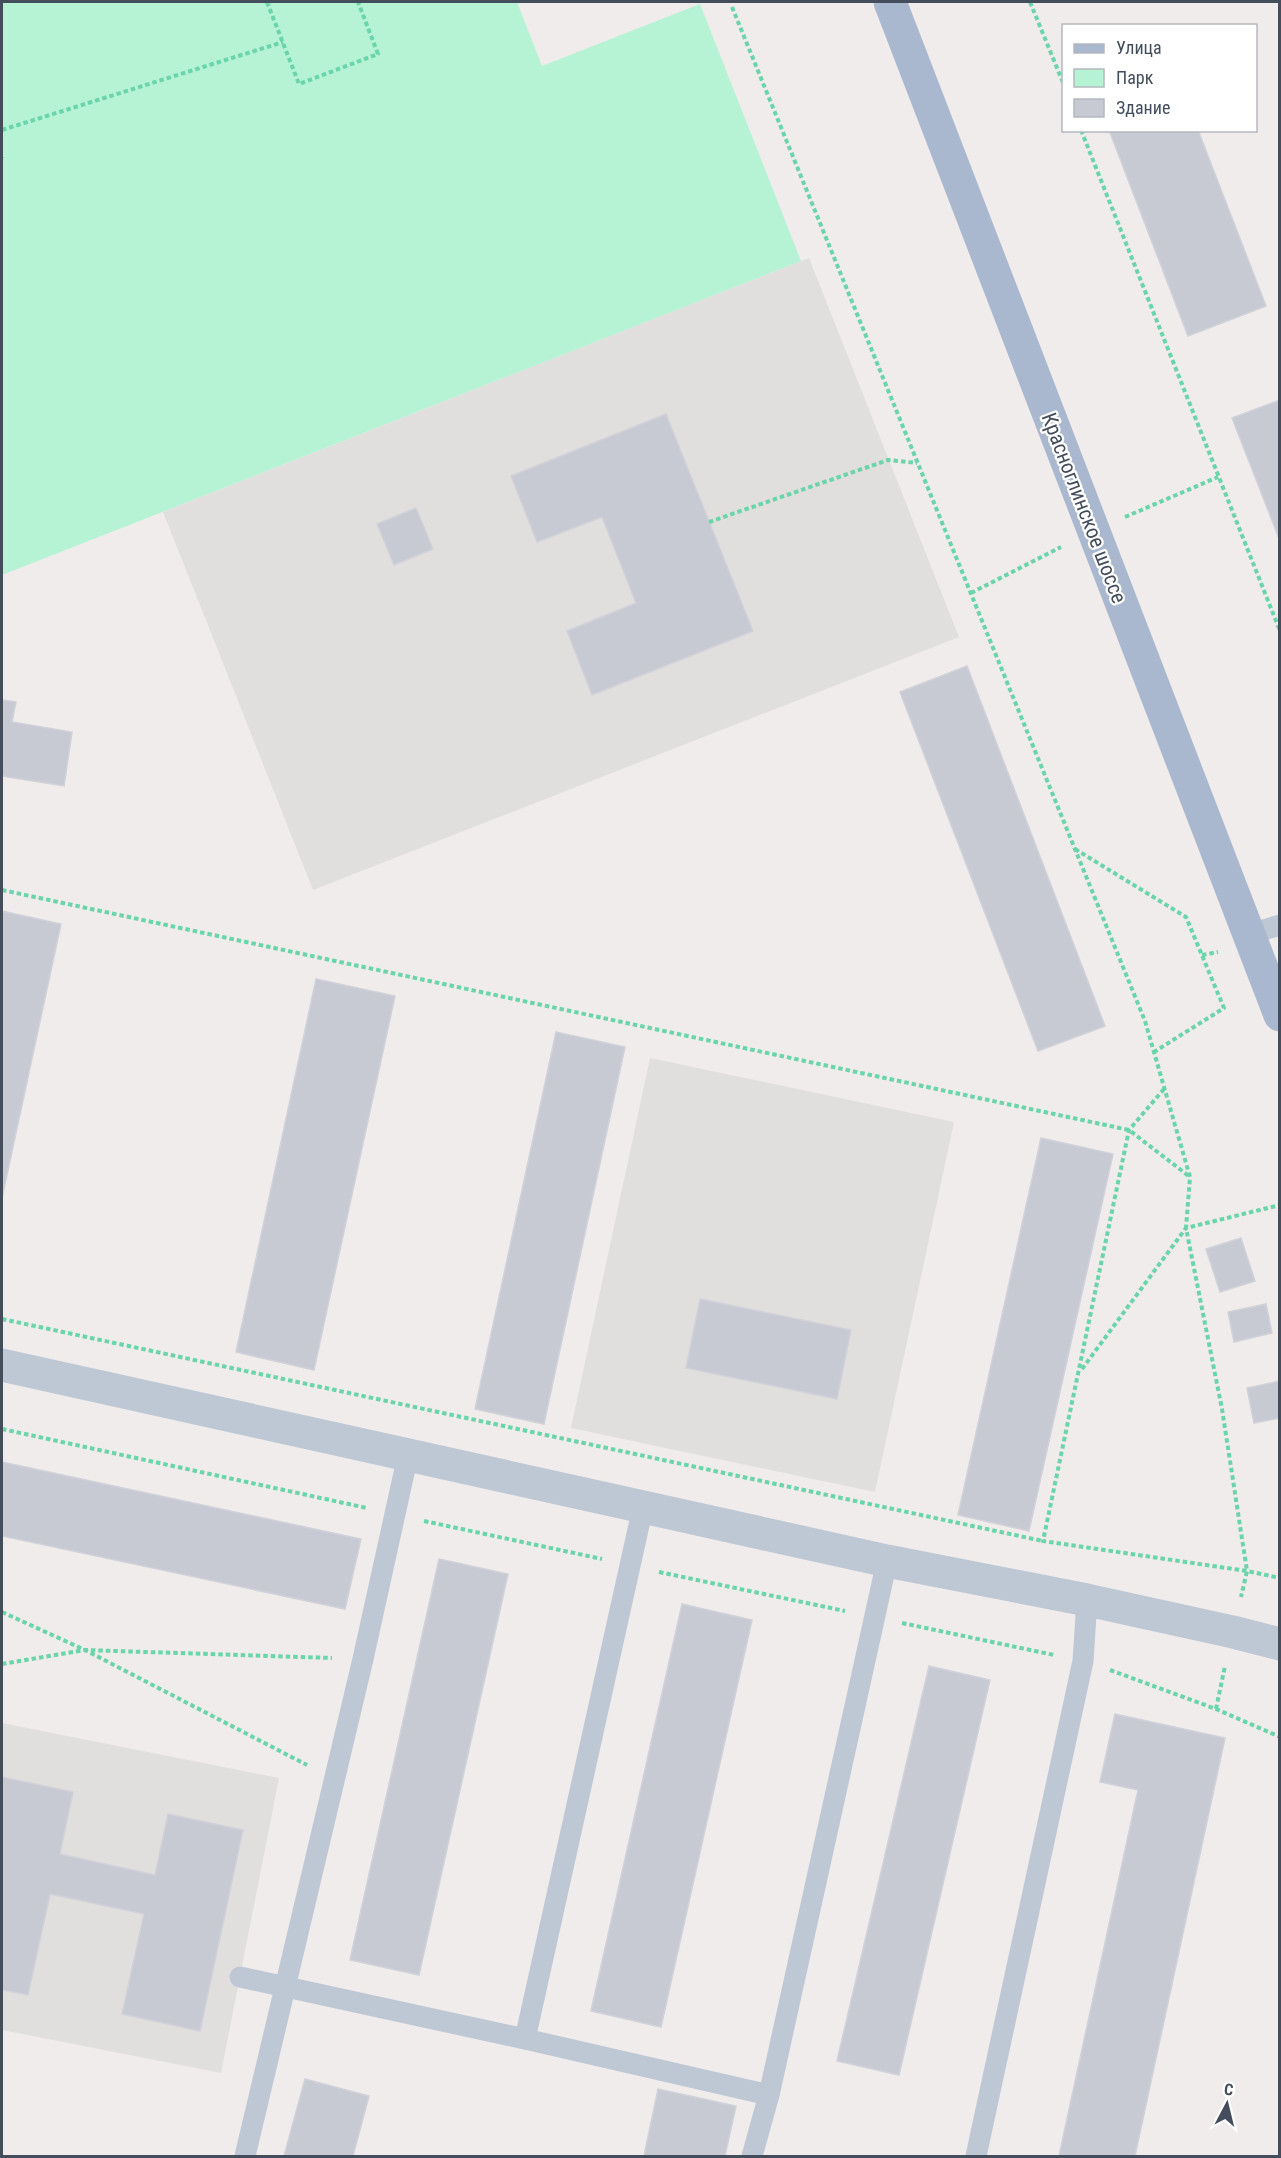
<svg xmlns="http://www.w3.org/2000/svg" width="1281" height="2158" viewBox="0 0 1281 2158" font-family="'Roboto Condensed',sans-serif">
<style>
.education{fill:#e1dede}
.green{fill:#b5f3d4}
.building{fill:#c8cad3;stroke:#d0d1d9;stroke-width:1.5}
.lines{fill:none;stroke-linecap:round;stroke-linejoin:round}
.path{stroke:#6ad4ab;stroke-width:4;stroke-dasharray:4.5 3;stroke-linecap:butt}
.service{stroke:#bec7d4;stroke-width:21}
.minor{stroke:#bec7d4;stroke-width:33}
.primary{stroke:#a9b8cf;stroke-width:33}
.labels{text-anchor:middle;stroke-width:4.5;stroke-linejoin:round;paint-order:stroke}
.street-label{font-size:21px;fill:#434d5c;stroke:#fff}
</style>
<rect width="100%" height="100%" fill="#f0ecec"/>
<g class="education">
<path d="M809,258l150,379 -646,253 -150,-378z"/>
<path d="M650,1058l304,64 -79,370 -304,-64z"/>
<path d="M2,1723l277,55 -58,295 -219,-43z"/>
</g>
<path class="green" d="M2,2h515l25,64 158,-62 101,257 -799,314z"/>
<g class="building">
<path d="M1109,130h89l68,176 -78,30z"/>
<path d="M1280,400v141l-48,-123z"/>
<path d="M666,414l87,217 -161,64 -25,-64 69,-28 -34,-86 -65,25 -26,-66z"/>
<path d="M416,508l17,41 -39,16 -17,-41z"/>
<path d="M967,666l138,360 -67,25 -138,-359z"/>
<path d="M2,700l14,2 -4,20 60,10 -8,54 -62,-10z"/>
<path d="M2,911l59,13 -59,274z"/>
<path d="M316,979l79,17 -81,374 -78,-18z"/>
<path d="M556,1032l69,15 -81,377 -69,-15z"/>
<path d="M1041,1138l72,16 -84,377 -71,-16z"/>
<path d="M1241,1238l14,43 -35,11 -14,-43z"/>
<path d="M700,1299l151,31 -14,69 -151,-31z"/>
<path d="M1266,1304l6,29 -38,9 -6,-30z"/>
<path d="M1280,1381v37l-26,5 -7,-35z"/>
<path d="M2,1462l359,77 -16,70 -343,-73z"/>
<path d="M439,1559l69,15 -89,401 -69,-15z"/>
<path d="M682,1604l70,16 -91,407 -70,-16z"/>
<path d="M929,1666l61,14 -91,395 -62,-14z"/>
<path d="M1115,1714l110,24 -90,418h-76l79,-366 -38,-8z"/>
<path d="M2,1777l71,15 -13,62 95,21 13,-61 75,16 -43,201 -78,-17 22,-100 -94,-20 -22,101 -26,-5z"/>
<path d="M305,2079l64,17 -16,60h-69z"/>
<path d="M658,2089l78,17 -11,50h-81z"/>
</g>
<g class="lines">
<g class="path">
<path d="M267,2l32,82 79,-30 -20,-52"/>
<path d="M1030,2l34,83"/>
<path d="M732,7l413,1014 45,156 -4,51 36,181 25,162 -6,26"/>
<path d="M2,130l281,-88"/>
<path d="M1081,130l199,501"/>
<path d="M2,157v1"/>
<path d="M1125,517l93,-40"/>
<path d="M709,522l179,-62 29,3"/>
<path d="M971,593l90,-46"/>
<path d="M1075,849l111,68 38,91 -70,44"/>
<path d="M2,890l1127,240 61,47"/>
<path d="M1202,955l16,-3"/>
<path d="M1164,1089l-35,41 -86,411 204,30 33,7"/>
<path d="M2,1319l1041,222"/>
<path d="M1082,1369l104,-141 94,-23"/>
<path d="M2,1429l365,79"/>
<path d="M424,1521l178,38"/>
<path d="M659,1572l186,39"/>
<path d="M2,1612l83,38 222,115"/>
<path d="M902,1623l152,32"/>
<path d="M2,1664l83,-14 247,8"/>
<path d="M1110,1670l106,39 64,28"/>
<path d="M1216,1709l9,-43"/>
</g>
<g class="service">
<path d="M1250,934l30,-9"/>
<path d="M240,1977l285,62 244,56 -17,61"/>
<path d="M525,2039l118,-532"/>
<path d="M769,2095l118,-534"/>
<path d="M245,2156l118,-497 45,-204"/>
<path d="M976,2156l107,-495 4,-61"/>
</g>
<path class="minor" d="M2,1365l885,196 200,39 146,32 47,12"/>
<path class="primary" d="M890,2l390,1013"/>
</g>
<g class="labels">
<g class="street-label">
<text transform="translate(1084 508) rotate(69)" y="7">Красноглинское шоссе</text>
</g>
</g>
<rect width="1281" height="2158" fill="none" stroke="#434d5c" stroke-width="6"/>
<rect x="1062" y="24" width="195" height="108" fill="#ffffff" stroke="#b4b8be" stroke-width="1.5"/>
<rect x="1074" y="44" width="30" height="9" fill="#a9b8cf" stroke="#b4b8be" stroke-width="1.5"/>
<text x="1116" y="54" font-size="18" fill="#434d5c">Улица</text>
<rect x="1074" y="69" width="30" height="18" fill="#b5f3d4" stroke="#b4b8be" stroke-width="1.5"/>
<text x="1116" y="84" font-size="18" fill="#434d5c">Парк</text>
<rect x="1074" y="99" width="30" height="18" fill="#c8cad3" stroke="#b4b8be" stroke-width="1.5"/>
<text x="1116" y="114" font-size="18" fill="#434d5c">Здание</text>
<g transform="translate(1227 2104) rotate(7)" stroke="#ffffff" stroke-width="4.5" paint-order="stroke">
<path d="M0-4.5L10 22L0 15L-10 22Z" fill="#434d5c"/>
<text y="-9" font-size="16" font-weight="bold" text-anchor="middle" fill="#434d5c">С</text>
</g>
</svg>
